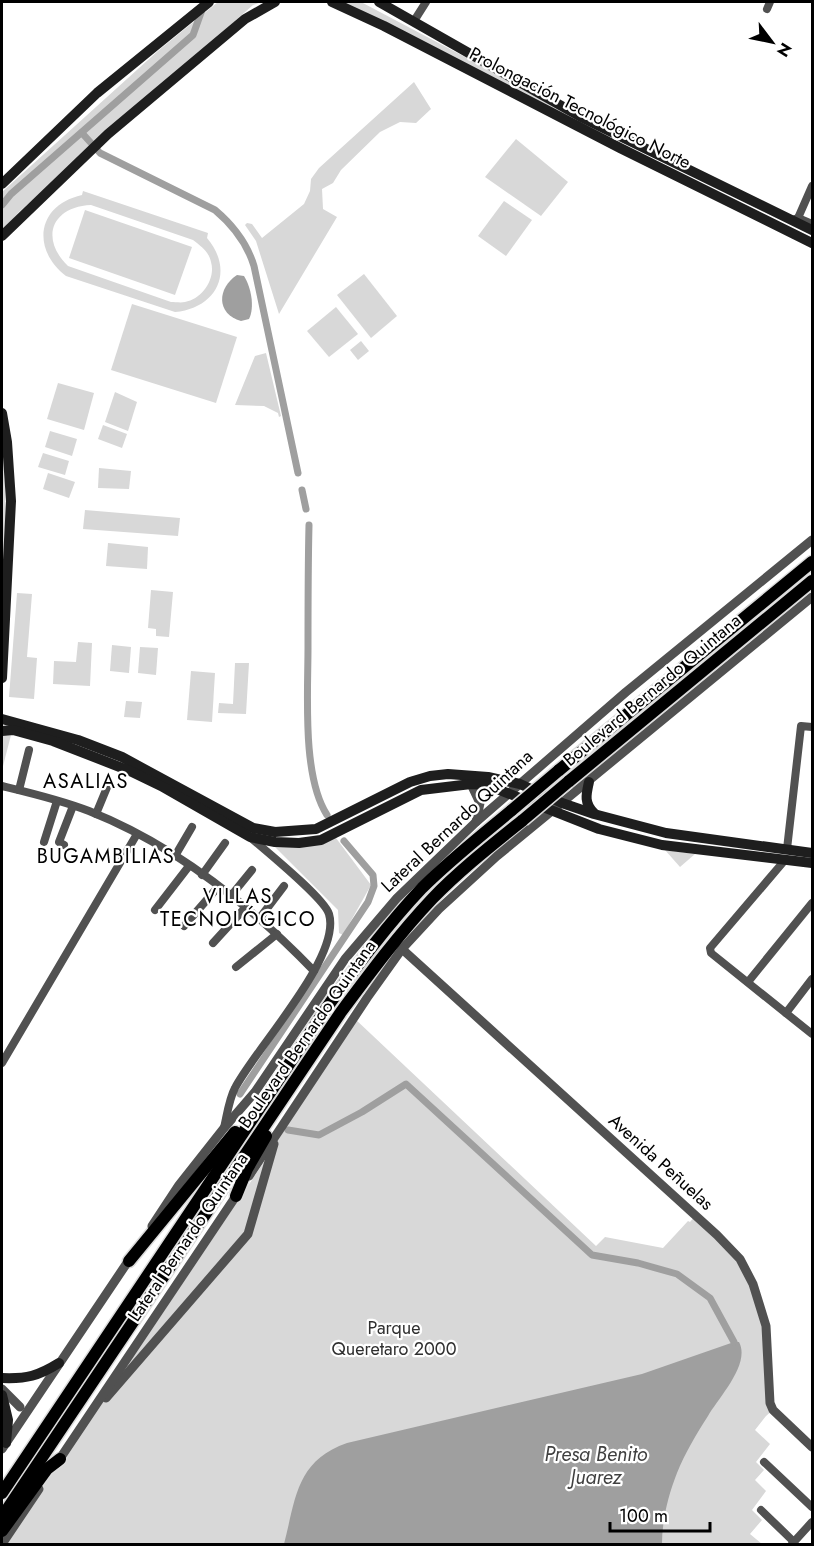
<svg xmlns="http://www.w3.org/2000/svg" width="814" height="1546" viewBox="0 0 814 1546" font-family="Jost,sans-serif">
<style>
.green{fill:#d8d8d8;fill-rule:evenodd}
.water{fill:#9f9f9f}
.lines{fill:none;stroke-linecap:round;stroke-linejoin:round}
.canal{stroke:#9f9f9f;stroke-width:7}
.primary-casing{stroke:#dbdbdb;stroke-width:15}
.minor{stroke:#515151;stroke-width:8}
.tertiary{stroke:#515151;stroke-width:9}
.secondary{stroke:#1e1e1e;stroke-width:10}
.primary{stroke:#000;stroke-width:12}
.primary-bridge-casing{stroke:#dbdbdb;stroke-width:15;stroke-linecap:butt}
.primary-bridge{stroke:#000;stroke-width:12}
.labels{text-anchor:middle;stroke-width:4.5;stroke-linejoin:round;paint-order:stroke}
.street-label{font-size:18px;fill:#000;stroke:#fff}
.park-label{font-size:18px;fill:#2f2f2f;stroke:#fff}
.neighbourhood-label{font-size:20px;letter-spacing:1.5px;fill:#000;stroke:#fff}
.water-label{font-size:20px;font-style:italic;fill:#404040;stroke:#fff}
</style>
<rect width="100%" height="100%" fill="#fff"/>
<g class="green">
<path d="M218,2h43l-8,3 -234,207 -17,19v-39l157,-142z"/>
<path d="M336,2h25l250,132 -2,5z"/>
<path d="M414,82l17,27 -15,14 -16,-1 -20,10 -39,38 -8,13 -11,6 1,20 14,8 -58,97 -23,-73 -11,-16 2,-2 5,1 10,14 42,-34 6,-13 1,-12 8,-11z"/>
<path d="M516,139l52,43 -27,34 -56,-39z"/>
<path d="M83,191l125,42 -1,5c28,33 10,70 -32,74l-109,-36c-35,-27 -29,-71 16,-81zM91,205l102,35c8,6 16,12 18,22 5,17 -9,37 -26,40 -4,1 -10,0 -14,0l-103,-36c-28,-27 -17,-59 23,-61z"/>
<path d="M504,201l28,19 -26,36 -28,-20z"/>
<path d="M85,210l107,37 -17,48 -106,-37z"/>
<path d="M364,274l33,42 -26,22 -34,-43z"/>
<path d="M132,304l105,33 -21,66 -105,-33z"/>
<path d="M336,307l22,27 -29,23 -22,-26z"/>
<path d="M361,341l8,10 -11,9 -8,-10z"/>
<path d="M266,353l15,63 -2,1 -1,-4 -14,-7 -29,-1 20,-49z"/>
<path d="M58,383l36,10 -10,37 -37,-11z"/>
<path d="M115,392l22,10 -9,29 -23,-9z"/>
<path d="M103,425l24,9 -5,14 -24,-9z"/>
<path d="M2,429l2,12 2,87 -4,84z"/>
<path d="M50,431l27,8 -5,17 -27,-9z"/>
<path d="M43,453l26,8 -4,14 -27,-8z"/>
<path d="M99,468l32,3 -2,18 -31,-1z"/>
<path d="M48,473l27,9 -6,16 -26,-9z"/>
<path d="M85,510l95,8 -2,18 -95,-7z"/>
<path d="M108,543l40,4 -1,22 -41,-3z"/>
<path d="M151,590l22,2 -4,45 -13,-1v-7l-8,-1z"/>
<path d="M17,593l15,1 -5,63 10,1 -3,41 -25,-2z"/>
<path d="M78,642l14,1 -2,43 -37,-2 1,-23 22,1z"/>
<path d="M112,645l19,2 -2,26 -19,-2z"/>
<path d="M140,647l18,1 -2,27 -18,-2z"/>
<path d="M235,663h14l-3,51 -28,-1 1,-10 14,1z"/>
<path d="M191,671l24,2 -3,49 -25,-2z"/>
<path d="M126,701l16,1 -2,16 -16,-1z"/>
<path d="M3,735h8l-9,35v-33z"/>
<path d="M336,838l35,47 -28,50 -4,-2 -1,-23 -63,-63z"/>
<path d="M665,850l30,4 -15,13z"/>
<path d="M354,1018l242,228 9,-9 58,11 25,-27 2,1 5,-6 23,18 35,50 13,42 7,84 -7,6 -11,14 15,14 -14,18 8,8 -9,10 11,11 -14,19 10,10 -12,14 12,10h-759l56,-82 42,-57 171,-255z"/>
</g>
<g class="water">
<path d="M237,275l7,1c7,11 11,31 5,43l-8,2c-25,-7 -24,-33 -4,-46z"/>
<path d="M734,1342h5c12,22 -21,56 -31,74 -11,17 -23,37 -31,57 -9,23 -15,47 -15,71h-378c12,-46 12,-83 63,-101l295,-69z"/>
</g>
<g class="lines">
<g class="canal">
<path d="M82,133l18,20 115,57c19,16 32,33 39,56l44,207"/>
<path d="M2,205l9,-11 182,-159 10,-28"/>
<path d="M302,490l4,19"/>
<path d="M309,525c-1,41 -1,82 -1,123 0,46 -6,128 19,167"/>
<path d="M240,1094l128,-192 6,-16 -1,-11 -29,-34"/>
<path d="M288,1130l31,5 43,-23 44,-28 186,171 46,8 39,11 33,24 24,44"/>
</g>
<g class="primary-casing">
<g id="primary">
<path d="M558,771l254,-209"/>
<path d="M568,782l244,-201"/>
<path d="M236,1196l11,-27 19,-33"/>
<path d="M129,1261l106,-129"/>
<path d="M2,1493l328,-490c29,-40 58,-79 92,-115 28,-28 60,-53 90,-78"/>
<path d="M2,1517l339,-505c29,-39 58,-78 91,-113 28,-29 60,-54 91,-79"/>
<path d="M2,1531l45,-62 13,-10"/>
</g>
</g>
<g class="minor">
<path d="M767,9l3,-7"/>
<path d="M414,21l12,-19"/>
<path d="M798,218l14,-32"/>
<path d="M795,219l3,-1 14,6"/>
<path d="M2,786c29,7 59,14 87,25 86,34 162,95 225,160"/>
<path d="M19,790l10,-40"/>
<path d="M96,814l12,-29"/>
<path d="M44,842l13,-41"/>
<path d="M64,845l-5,-3 14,-36"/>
<path d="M787,849l14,-123 11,1"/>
<path d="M175,856l17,-29"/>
<path d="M785,860l-75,88 1,5 101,81"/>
<path d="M202,875l23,-32"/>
<path d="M230,897l22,-27"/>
<path d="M155,910l34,-44"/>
<path d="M259,919l25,-33"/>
<path d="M184,926l34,-39"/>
<path d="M213,943l32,-35"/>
<path d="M236,967l41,-33"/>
<path d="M748,982l64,-79"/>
<path d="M786,1013l26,-34"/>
<path d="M2,1063l135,-229"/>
<path d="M224,1128c3,-13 5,-29 11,-40 20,-39 107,-131 94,-174 -5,-16 -63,-63 -78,-76"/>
<path d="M764,1462l48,45"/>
<path d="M761,1510l33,32"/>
<path d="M792,1544l20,-22"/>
</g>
<g class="tertiary">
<path d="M471,784l9,19 -4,19"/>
<path d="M402,949l315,286 23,24 13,25 13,42 4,77 3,7 39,37"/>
<path d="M249,1176l118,-178 35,-49 37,-40 58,-53 315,-259"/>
<path d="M152,1226l27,-41 45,-57 31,-36 90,-133 52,-61 79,-76 150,-130 186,-152"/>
<path d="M2,1389l18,18"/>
<path d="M106,1398l142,-164 26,-90"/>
<path d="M2,1449l129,-192"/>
<path d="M57,1463l181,-270"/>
<path d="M2,1544l37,-55"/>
</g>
<g class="secondary">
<path d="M332,2l52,24 236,122 192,95"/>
<path d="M379,2l202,115 231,113"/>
<path d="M2,184l95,-91 112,-91"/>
<path d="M2,236l106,-102 137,-115 30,-17"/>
<path d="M2,413l5,29 4,59 -9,177"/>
<path d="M2,719l76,21 44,17 131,71 22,4 41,-3 94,-47 20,-6 18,-2 40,3 32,7 42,19 32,11 72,19 146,20"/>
<path d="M2,731l11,-1 40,11 77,30 31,15 89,51 25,5 24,1 22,-3 100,-50 50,-6 16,1 112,44 63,16 150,18"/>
<path d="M589,782c-3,13 -5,21 5,31"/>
<path d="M2,1378c25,1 36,-2 57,-15"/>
<path d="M2,1395l6,25 -2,23"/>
</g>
<use href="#primary" class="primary"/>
<g class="primary-bridge-casing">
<g id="primary-bridge">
<path d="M512,810l46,-39"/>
<path d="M523,820l45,-38"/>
</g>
</g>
<use href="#primary-bridge" class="primary-bridge"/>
</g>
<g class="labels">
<g class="street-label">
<text transform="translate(580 108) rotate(27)" y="6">Prolongación Tecnológico Norte</text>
<text transform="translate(652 690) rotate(-40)" y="6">Boulevard Bernardo Quintana</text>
<text transform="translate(457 821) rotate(-43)" y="6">Lateral Bernardo Quintana</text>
<text transform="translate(307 1034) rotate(-55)" y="6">Boulevard Bernardo Quintana</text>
<text transform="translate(661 1162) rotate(42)" y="6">Avenida Peñuelas</text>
<text transform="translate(188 1237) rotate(-56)" y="6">Lateral Bernardo Quintana</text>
</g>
<g class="park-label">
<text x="394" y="1334">Parque<tspan x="394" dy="21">Queretaro 2000</tspan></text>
</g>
<g class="neighbourhood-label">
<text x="86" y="788">ASALIAS</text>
<text x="106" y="863">BUGAMBILIAS</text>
<text x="238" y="903">VILLAS<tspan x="238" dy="23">TECNOLÓGICO</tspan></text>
</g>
<g class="water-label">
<text x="596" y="1461">Presa Benito<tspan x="596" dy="23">Juarez</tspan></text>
</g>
</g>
<rect width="814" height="1546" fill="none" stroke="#000000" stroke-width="6"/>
<g transform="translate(772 42) rotate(122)" stroke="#ffffff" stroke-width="4.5" paint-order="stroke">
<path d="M0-4.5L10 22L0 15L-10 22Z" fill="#000000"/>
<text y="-9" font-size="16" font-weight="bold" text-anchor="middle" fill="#000000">N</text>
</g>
<path d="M610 1522v9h100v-9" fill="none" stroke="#000000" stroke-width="3"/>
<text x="619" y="1522" font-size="18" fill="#000000" stroke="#ffffff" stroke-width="4.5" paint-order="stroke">100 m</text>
</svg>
